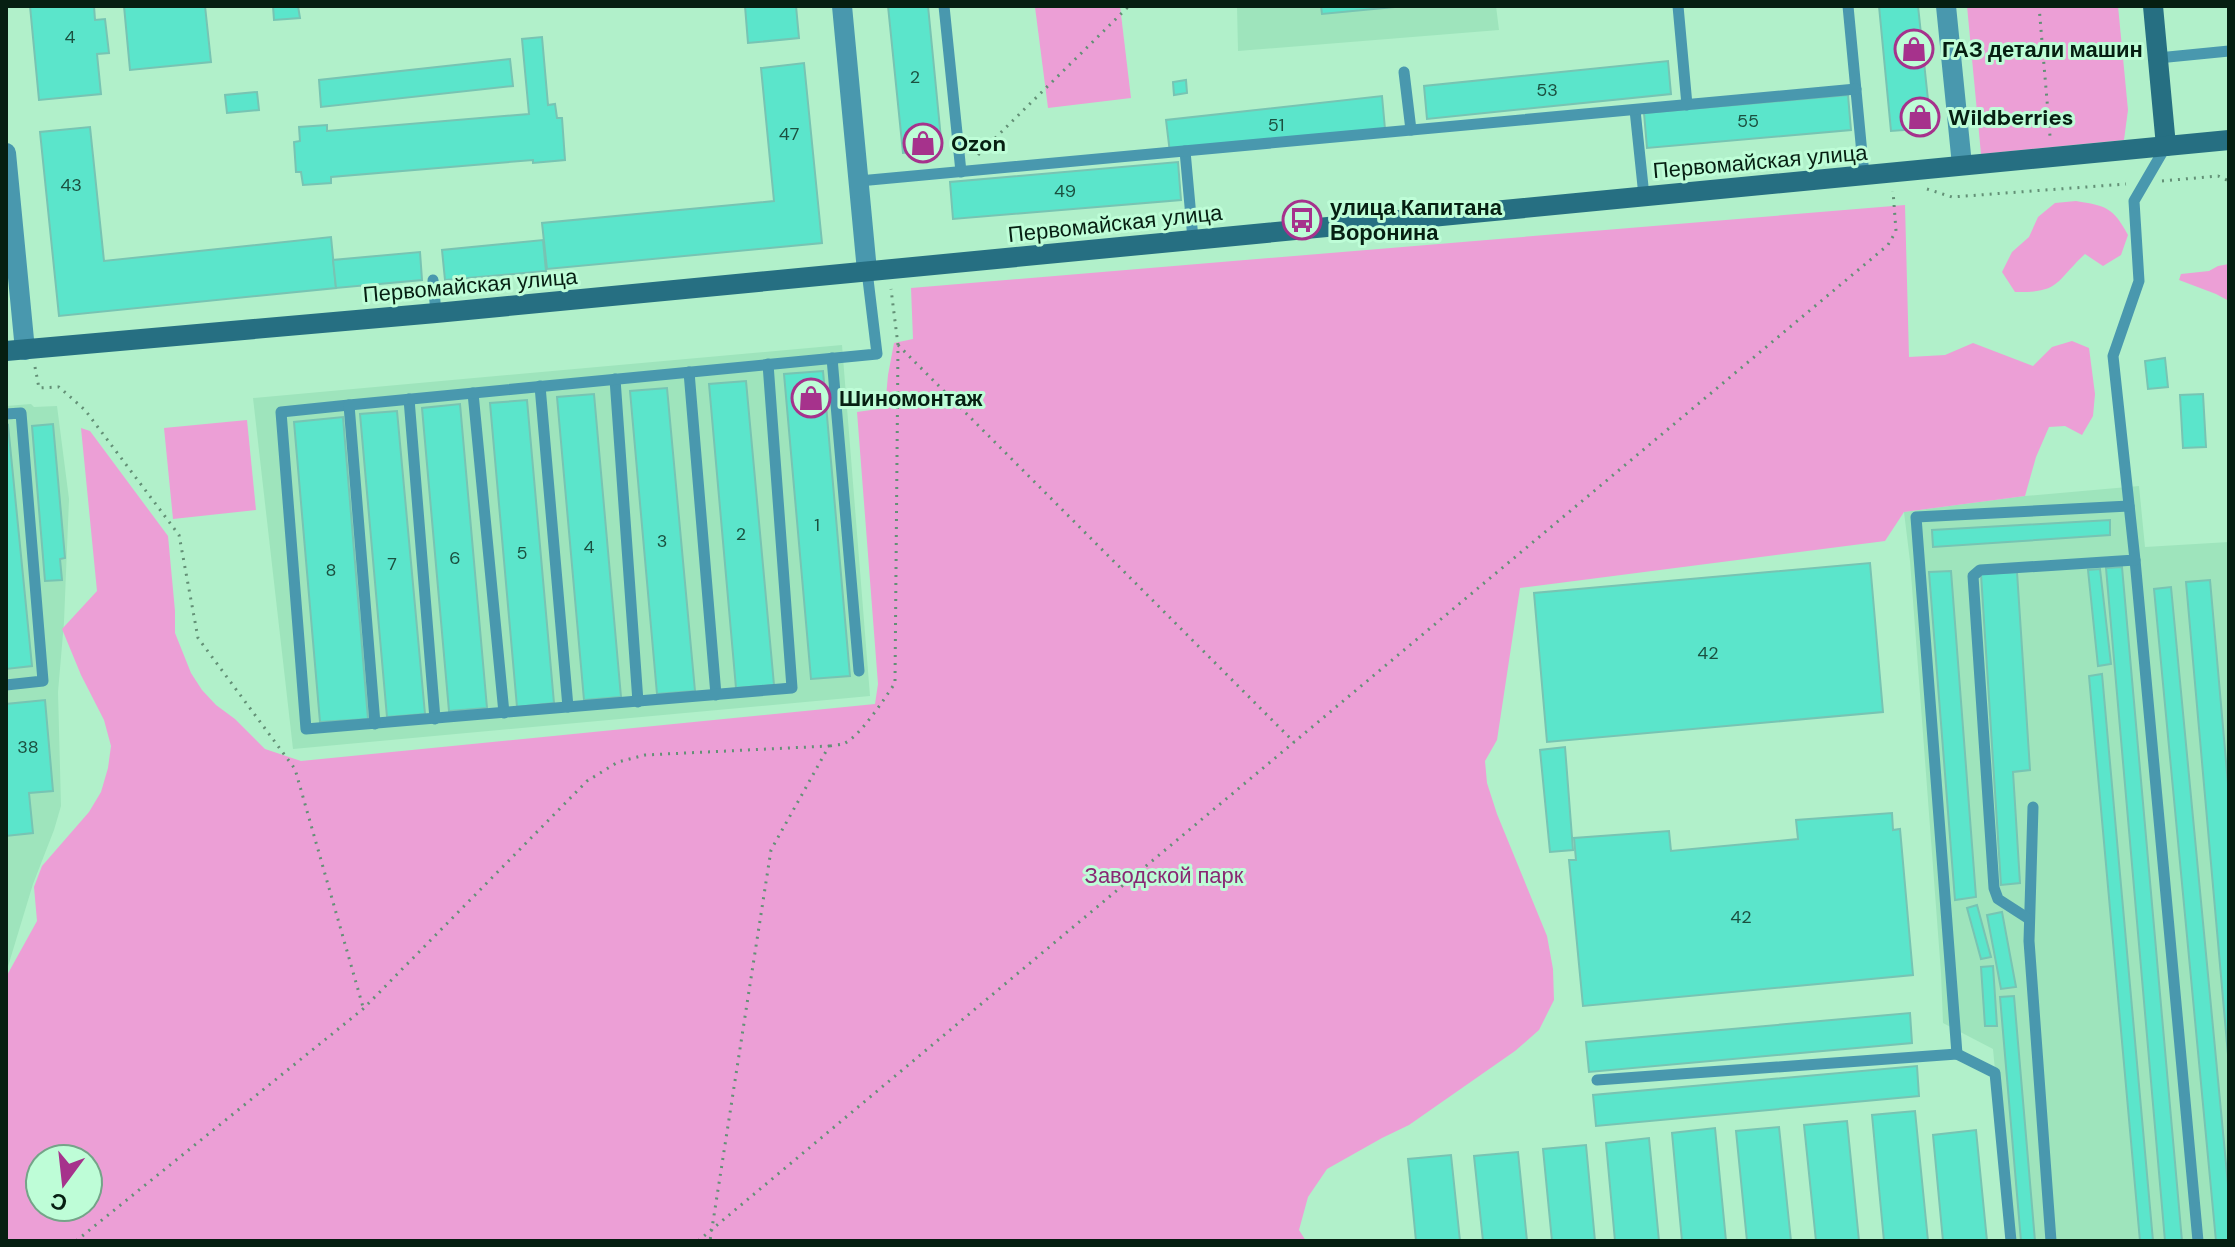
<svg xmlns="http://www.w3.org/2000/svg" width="2235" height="1247" viewBox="0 0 2235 1247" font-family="'DM Sans',sans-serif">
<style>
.built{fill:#9ee4bc}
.green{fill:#ec9fd6;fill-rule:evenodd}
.building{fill:#5be5cb;stroke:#77c4b3;stroke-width:2}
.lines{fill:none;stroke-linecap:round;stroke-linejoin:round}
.path{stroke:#639076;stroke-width:3;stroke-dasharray:2 6;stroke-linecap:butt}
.lane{stroke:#4998ae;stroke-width:11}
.street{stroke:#4998ae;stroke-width:20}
.secondary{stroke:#266f82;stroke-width:20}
.labels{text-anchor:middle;stroke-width:6;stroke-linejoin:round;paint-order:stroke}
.number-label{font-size:18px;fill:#1b5040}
.poi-label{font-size:22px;font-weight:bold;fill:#061f12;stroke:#befdd7;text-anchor:start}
.street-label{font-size:22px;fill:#061f12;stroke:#befdd7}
.park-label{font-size:22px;fill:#892873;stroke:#befdd7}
</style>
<rect width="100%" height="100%" fill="#b1f0ca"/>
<g class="built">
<path d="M1237,6h259l3,24 -261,21z"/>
<path d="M842,345l28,351 -577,53 -40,-351z"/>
<path d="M31,404l3,3 23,-1 12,93 -5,123 -6,70 3,114 -7,24 -21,54 -27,89v-567z"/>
<path d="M2139,486l6,61 84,-5v699h-218l-18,-192 -50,-26 -2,-50 -31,-412 -6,-49 121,-16z"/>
</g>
<g class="green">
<path d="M1044,6h76l11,92 -83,10 -13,-101z"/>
<path d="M1967,6h151l10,104 -4,30 -143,14z"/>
<path d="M2076,201c30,5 37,6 52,34l-7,20 -18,11 -18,-12c-30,28 -25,39 -70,38l-13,-20 10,-20 17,-15 9,-20 17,-14z"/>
<path d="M1905,205l4,152 36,-2 28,-12 60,23 19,-19 20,-6 17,7 6,46 -2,22 -11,19 -17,-9 -16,1 -13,30 -11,39 -121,16 -19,29 -365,47 -23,152 -12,21 2,22 10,31 50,122 6,33 1,31 -15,30 -24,21 -106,74 -27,13 -55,31 -19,28 -9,33 7,11h-1300v-264l31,-56 -3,-34 8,-21 47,-54 12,-20 7,-24 3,-22 -7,-26 -23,-45 -19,-46 35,-38 -16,-163 9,3 78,105 7,75v22l16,40 11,17 14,15 19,14 30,30 36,12 574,-57 3,-20 -21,-272 28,-4 3,-33 6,-32 19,-4 -2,-51zM88,1159v48h-48v-48z"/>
<path d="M2229,264v37l-13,-7 -37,-14 2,-6 28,-3 9,-5z"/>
<path d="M247,420l9,90 -83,9 -9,-91z"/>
</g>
<g class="building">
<path d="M30,6h64l1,14 10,-1 4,34 -12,1 4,40 -62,6z"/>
<path d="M124,6h81l6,56 -81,8z"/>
<path d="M273,6h25l2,12 -26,2z"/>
<path d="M745,6h51l3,32 -51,5z"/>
<path d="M888,6h40l14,143 -39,4z"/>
<path d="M1321,6h84l-83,8z"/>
<path d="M1879,6h39l13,122 -40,3z"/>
<path d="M542,37l6,68 7,-1 2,14h5l3,42 -32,3v-3l-202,17v6l-28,2 -2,-13h-5l-2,-30 6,-1 -1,-14 28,-2v6l202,-17 -7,-75z"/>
<path d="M510,59l3,27 -192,21 -2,-27z"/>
<path d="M1668,61l3,33 -244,25 -3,-33z"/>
<path d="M804,63l18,180 -275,26 -5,-46 232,-22 -13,-133z"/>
<path d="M1186,80l1,13 -13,2 -1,-13z"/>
<path d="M257,92l2,18 -32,3 -2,-18z"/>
<path d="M1848,95l3,35 -204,18 -3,-35z"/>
<path d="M1382,96l3,33 -215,24 -4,-33z"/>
<path d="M90,127l14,134 227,-24 5,51 -277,28 -19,-184z"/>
<path d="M1178,162l3,38 -228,19 -3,-37z"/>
<path d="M543,240l3,31 -101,9 -3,-30z"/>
<path d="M420,252l2,28 -86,8 -3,-28z"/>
<path d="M2165,358l3,29 -20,2 -3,-28z"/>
<path d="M823,371l27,305 -39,3 -27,-305z"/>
<path d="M746,381l28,304 -38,3 -27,-304z"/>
<path d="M667,388l28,303 -38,3 -27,-303z"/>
<path d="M594,394l27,303 -37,3 -27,-303z"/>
<path d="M2203,394l3,53 -23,1 -3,-53z"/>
<path d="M527,400l27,303 -37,4 -27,-304z"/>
<path d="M460,404l27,304 -38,3 -27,-303z"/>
<path d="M397,411l28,303 -38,3 -27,-303z"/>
<path d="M343,417l25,302 -48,3 -26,-300z"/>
<path d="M53,424l12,134 -5,1 2,21 -17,1 -13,-155z"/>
<path d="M8,425l24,241 -26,3v-243z"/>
<path d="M2110,520v15l-177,12 -1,-17z"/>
<path d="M1870,563l13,149 -336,30 -13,-149z"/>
<path d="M2122,567l60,674h-17l-59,-673z"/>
<path d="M2100,569l11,95 -13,2 -10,-96z"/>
<path d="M1951,571l25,326 -21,3 -26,-328z"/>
<path d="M2017,572l13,198 -17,2 7,111 -19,2 -20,-311z"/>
<path d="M2210,580l19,215v271l-43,-484z"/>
<path d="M2171,587l58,608v46h-13l-62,-652z"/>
<path d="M2102,674l51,567h-13l-51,-565z"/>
<path d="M45,700l8,91 -24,2 4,40 -27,3v-132z"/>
<path d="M1565,747l8,103 -23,2 -10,-102z"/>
<path d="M1892,813l1,17 7,-1 13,146 -330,31 -14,-146h7l-2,-22 95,-7 2,20 127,-12 -2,-19z"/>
<path d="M1977,905l14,52 -10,2 -14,-51z"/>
<path d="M2002,912l14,75 -15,2 -14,-74z"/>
<path d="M1993,966l4,60h-12l-4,-59z"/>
<path d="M2014,996l21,245h-14l-21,-244z"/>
<path d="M1910,1013l2,30 -323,29 -3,-30z"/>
<path d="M1917,1066l2,30 -323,30 -3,-31z"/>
<path d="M1915,1111l13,130h-44l-12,-126z"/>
<path d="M1847,1121l12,120h-43l-12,-116z"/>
<path d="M1779,1127l12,114h-44l-11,-110z"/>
<path d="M1715,1128l11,113h-44l-10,-108z"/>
<path d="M1976,1130l11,111h-44l-10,-106z"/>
<path d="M1649,1138l10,103h-44l-9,-98z"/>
<path d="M1586,1145l9,96h-43l-9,-92z"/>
<path d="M1518,1152l9,89h-44l-9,-85z"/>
<path d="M1451,1155l9,86h-44l-8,-82z"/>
</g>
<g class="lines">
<g class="path">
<path d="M2039,6l11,130"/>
<path d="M978,155l151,-149"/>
<path d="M2162,181l56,-5 11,5"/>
<path d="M1927,189l25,8 174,-13"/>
<path d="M898,345l396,397"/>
<path d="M35,367l4,21 20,-1 26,23 94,125 19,103 97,131 68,238"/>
<path d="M830,746c4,-1 9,-1 13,-2 16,-6 42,-46 52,-61l3,-338 -7,-56"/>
<path d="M76,1241l287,-232 224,-228 31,-19 27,-7 184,-9 -58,104 -61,391"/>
<path d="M698,1241l1190,-996 8,-14 -3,-40"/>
</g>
<g class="lane">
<path d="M944,6l17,166"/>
<path d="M1678,6l9,99"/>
<path d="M1848,6l16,169"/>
<path d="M2158,58l71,-7"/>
<path d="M1404,72l7,58"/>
<path d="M1635,110l9,86"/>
<path d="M1185,151l8,88"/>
<path d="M859,181l997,-92"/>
<path d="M433,280l3,33"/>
<path d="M832,358l27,313"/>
<path d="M689,372l27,323"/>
<path d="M615,379l23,323"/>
<path d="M540,386l28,321"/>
<path d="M473,393l31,320"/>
<path d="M409,399l26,320"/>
<path d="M349,405l-68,7 25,317 486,-41 -24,-324"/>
<path d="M6,414l15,-1 22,268 -37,4"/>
<path d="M2135,560l63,681"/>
<path d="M375,724l-26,-319 528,-51 -10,-83"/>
<path d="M2033,807l-4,134 22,300"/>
<path d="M2029,919l-31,-20 -4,-11 -21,-312 7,-6 155,-10 -22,-204 26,-75 -5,-80 32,-55"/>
<path d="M1957,1054l-41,-537 213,-11"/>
<path d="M1597,1080l360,-26 38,19 16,168"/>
</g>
<g class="street">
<path d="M842,6l25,265"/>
<path d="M1946,6l16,159"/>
<path d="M6,153l19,197"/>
</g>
<g class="secondary">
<path d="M2153,6l13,140"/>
<path d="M6,351l430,-38 1793,-173"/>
</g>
</g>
<defs>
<g id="shop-ring" transform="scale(2)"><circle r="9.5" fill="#befdd7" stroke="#a6328c" stroke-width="1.5"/><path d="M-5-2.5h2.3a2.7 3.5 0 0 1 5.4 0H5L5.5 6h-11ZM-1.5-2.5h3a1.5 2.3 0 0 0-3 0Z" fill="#a6328c"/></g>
<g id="bus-ring" transform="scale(2)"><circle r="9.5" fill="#befdd7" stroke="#a6328c" stroke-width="1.5"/><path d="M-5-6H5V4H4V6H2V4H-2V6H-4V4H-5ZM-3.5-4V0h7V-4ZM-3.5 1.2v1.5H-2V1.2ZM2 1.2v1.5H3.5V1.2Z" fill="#a6328c"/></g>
</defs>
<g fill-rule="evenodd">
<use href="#shop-ring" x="1914" y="49"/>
<use href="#shop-ring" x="1920" y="117"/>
<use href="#shop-ring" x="923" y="143"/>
<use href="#bus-ring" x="1302" y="220"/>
<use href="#shop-ring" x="811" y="398"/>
</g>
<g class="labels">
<g class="number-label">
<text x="70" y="43">4</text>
<text x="915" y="83">2</text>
<text x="1547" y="96">53</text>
<text x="1748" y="127">55</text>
<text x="1276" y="131">51</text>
<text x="789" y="140">47</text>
<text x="71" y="191">43</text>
<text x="1065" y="197">49</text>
<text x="817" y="531">1</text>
<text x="741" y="540">2</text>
<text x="662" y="547">3</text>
<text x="589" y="553">4</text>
<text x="522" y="559">5</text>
<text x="455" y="564">6</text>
<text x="392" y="570">7</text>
<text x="331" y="576">8</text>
<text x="1708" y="659">42</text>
<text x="28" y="753">38</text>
<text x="1741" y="923">42</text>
</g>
<g class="poi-label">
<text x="1942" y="57">ГАЗ детали машин</text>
<text x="1948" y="125">Wildberries</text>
<text x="951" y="151">Ozon</text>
<text x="1330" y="215">улица Капитана<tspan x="1330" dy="25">Воронина</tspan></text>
<text x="839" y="406">Шиномонтаж</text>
</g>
<g class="street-label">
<text transform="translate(1760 161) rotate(-5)" y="8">Первомайская улица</text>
<text transform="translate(1115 223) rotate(-6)" y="8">Первомайская улица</text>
<text transform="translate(470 285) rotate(-5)" y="8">Первомайская улица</text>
</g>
<g class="park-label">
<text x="1164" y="883">Заводской парк</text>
</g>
</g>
<rect width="2235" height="1247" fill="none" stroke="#061f12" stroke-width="16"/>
<g transform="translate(64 1183) rotate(195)"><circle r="38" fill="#befdd7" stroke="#74a488" stroke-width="2"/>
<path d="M0-6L14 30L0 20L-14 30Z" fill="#a6328c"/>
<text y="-12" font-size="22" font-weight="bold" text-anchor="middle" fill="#061f12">С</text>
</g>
</svg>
